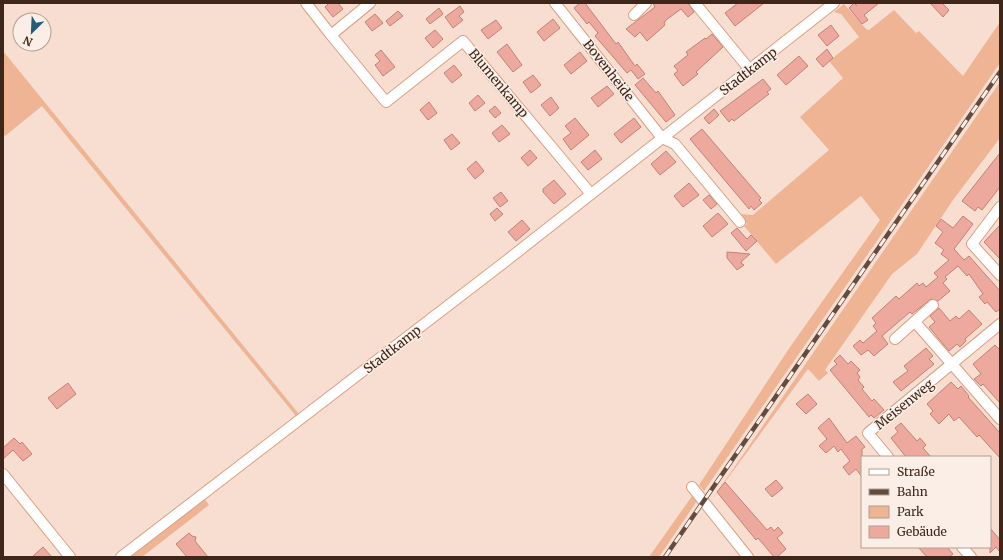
<svg xmlns="http://www.w3.org/2000/svg" width="1003" height="560" viewBox="0 0 1003 560" font-family="Merriweather,serif">
<style>
.green{fill:#efb494}
.building{fill:#eea99e;stroke:#c38176}
.lines{fill:none;stroke-linecap:round;stroke-linejoin:round}
.street-casing{stroke:#db9f80;stroke-width:12}
.street{stroke:#fff;stroke-width:10}
.rail-casing{stroke:#634c3f;stroke-width:4.5}
.rail{stroke:#fbeee7;stroke-width:3;stroke-dasharray:9;stroke-linecap:butt}
.labels{text-anchor:middle;stroke-width:3;stroke-linejoin:round;paint-order:stroke}
.street-label{font-size:13px;fill:#3e271a;stroke:#fbeee7}
</style>
<rect width="100%" height="100%" fill="#f8ded1"/>
<g class="green">
<path d="M844,4l22,25 3,1 25,-20 22,23 3,-2 44,45 37,-54v41l-296,428 -5,-6 91,-138 90,-127 -19,-24 -85,68 -32,-38 3,-2 -8,-10 14,1 76,-65 -29,-33 43,-39 -14,-17 30,-24 -18,-23 -7,-2z"/>
<path d="M3,51l296,363 -3,2 -254,-310 -37,30 -2,-3z"/>
<path d="M1000,82v56l-47,62 -36,54 -25,20 -67,96 3,3 -9,8 -11,-12 -97,132z"/>
<path d="M692,496l5,5 -38,56h-10z"/>
<path d="M204,498l5,7 -67,52h-14z"/>
</g>
<g class="building">
<path d="M329,3h9l5,6 -10,8 -8,-10z"/>
<path d="M580,3h5l31,41 2,-2 17,24 2,-2 8,10 -7,5 -7,-9 -4,3 -32,-37 3,-3 -9,-11 -2,2 -13,-16z"/>
<path d="M653,3h35l6,9 -6,5 -7,-8 -15,11 -2,3 1,2 -18,16 -7,-9 -5,5 -9,-8 29,-22z"/>
<path d="M738,3h26l-29,23 -10,-13z"/>
<path d="M854,3h25l-15,12 4,5 -6,4 -13,-16 5,-5 3,3z"/>
<path d="M930,3h12l7,7 -6,7z"/>
<path d="M460,6l4,6 -5,4 4,4 -10,8 -8,-11z"/>
<path d="M439,8l4,6 -13,10 -4,-5z"/>
<path d="M398,11l5,5 -13,10 -4,-5z"/>
<path d="M375,14l8,9 -11,8 -7,-9z"/>
<path d="M553,19l7,9 -16,13 -7,-9z"/>
<path d="M496,20l6,8 -14,11 -7,-9z"/>
<path d="M831,25l8,11 -12,10 -9,-11z"/>
<path d="M435,30l8,9 -10,9 -8,-10z"/>
<path d="M712,34l11,13 -27,25 2,2 -15,12 -9,-12 4,-3 -4,-5 14,-11 -2,-3 19,-14 1,1z"/>
<path d="M507,44l15,21 -9,7 -16,-20z"/>
<path d="M827,49l6,9 -10,9 -7,-8z"/>
<path d="M381,50l14,17 -12,9 -8,-11 5,-4 -5,-6z"/>
<path d="M580,52l7,9 -16,13 -7,-9z"/>
<path d="M799,56l9,10 -22,19 -9,-10z"/>
<path d="M454,65l8,10 -10,8 -8,-10z"/>
<path d="M533,75l8,10 -10,8 -8,-11z"/>
<path d="M643,78l13,15 2,-2 17,24 -9,7 -31,-37z"/>
<path d="M763,79l8,10 -4,3 2,2 -35,27 -2,-2 -3,3 -9,-11z"/>
<path d="M607,86l7,8 -16,13 -7,-9z"/>
<path d="M478,95l7,8 -10,8 -6,-8z"/>
<path d="M551,97l8,11 -9,8 -9,-11z"/>
<path d="M429,102l8,11 -9,7 -8,-10z"/>
<path d="M495,106l6,7 -6,5 -6,-7z"/>
<path d="M714,109l5,6 -10,9 -5,-6z"/>
<path d="M575,118l14,17 -18,15 -8,-11 8,-6 -6,-7z"/>
<path d="M634,118l7,9 -20,16 -7,-9z"/>
<path d="M502,125l8,9 -11,8 -7,-9z"/>
<path d="M702,129l59,69 -2,2 3,3 -8,7 -3,-4 -2,3 -59,-70z"/>
<path d="M452,134l8,9 -9,7 -7,-10z"/>
<path d="M530,150l7,8 -9,8 -7,-8z"/>
<path d="M595,150l7,9 -14,11 -7,-8z"/>
<path d="M666,151l10,11 -16,13 -9,-11z"/>
<path d="M1000,153v34l-18,23 -4,-3 -3,4 -13,-10z"/>
<path d="M476,161l8,10 -9,8 -8,-10z"/>
<path d="M554,180l12,14 -12,10 -11,-12v-3z"/>
<path d="M689,183l10,12 -16,12 -9,-11z"/>
<path d="M501,192l7,9 -8,6 -7,-9z"/>
<path d="M709,195l8,9 -6,5 -8,-9z"/>
<path d="M497,208l6,6 -8,7 -5,-7z"/>
<path d="M718,213l10,11 -16,13 -9,-11z"/>
<path d="M963,216l10,8 -19,25 10,11 5,-4 31,35v18l-4,3 -9,-10 -2,2 -6,-7 4,-3 -14,-20 -2,2 -9,-10 -13,11 2,2 -4,4 7,8 -12,10 -7,-2 -19,15 -2,-2 -28,24 6,8 -14,12 -6,-6 -7,5 -8,-9 7,-6 3,3 14,-12 -4,-5 3,-3 -4,-5 24,-22 3,3 18,-16 2,3 4,-3 3,4 12,-10 -4,-4 15,-13 -8,-6 3,-4 -9,-7 8,-11 -7,-6 5,-7 12,9z"/>
<path d="M522,220l8,9 -14,12 -8,-9z"/>
<path d="M1000,225v34l-16,-17z"/>
<path d="M737,228l10,11 4,-4 6,6 -11,10 -15,-18z"/>
<path d="M727,252l23,2 -8,7 -1,2 3,2 -7,5 -10,-12z"/>
<path d="M939,308l11,13 6,-5 3,3 10,-9 13,14 -17,15 1,2 -6,6 -3,-3 -8,7 -20,-24 6,-5 -5,-6z"/>
<path d="M995,345l5,5v53l-17,-19 -2,2 -7,-7 7,-5 -8,-10z"/>
<path d="M926,348l7,8 -4,3 5,5 -33,27 -8,-9 15,-11 -4,-5z"/>
<path d="M840,355l8,9 3,-3 9,9 -3,3 3,4 -2,3 6,7 -2,2 10,12 2,-2 10,11 -10,8 -3,-3 -2,2 -39,-47 7,-6 -3,-3z"/>
<path d="M951,382l7,7 3,-3 8,10 -1,1 32,36v25l-21,-23 -2,2 -18,-20 -5,4 -5,-7 -10,10 -9,-10 3,-3 -6,-7z"/>
<path d="M68,383l8,11 -19,15 -9,-11z"/>
<path d="M808,394l9,10 -11,10 -10,-10z"/>
<path d="M829,418l18,25 9,-7 9,11 -3,2v28l-6,-8 -7,6 -6,-8 7,-6 -9,-12 -3,3 -4,-6 -8,7 -7,-7 8,-7 -9,-11z"/>
<path d="M901,423l16,18 3,-3 6,7 -3,3 8,9h-25l-15,-19 7,-6 -3,-4z"/>
<path d="M14,438l6,6 2,-2 10,12 -9,7 -10,-11 -10,9v-11z"/>
<path d="M776,480l7,8 -11,9 -7,-8z"/>
<path d="M725,482l42,48 4,-3 3,4 4,-4 5,6 -6,5 9,11 -9,8h-3l-16,-19 -2,2 -39,-48z"/>
<path d="M990,528l10,12v12l-4,-5 -6,6z"/>
<path d="M189,533l3,3 4,1 -1,4 13,16h-21l-11,-13z"/>
<path d="M43,547l9,10h-20z"/>
<path d="M918,547h29l6,7 -4,3h-22z"/>
</g>
<g class="lines">
<g class="street-casing">
<g id="street">
<path d="M306,3l25,32"/>
<path d="M370,3l-39,32 55,67 77,-61 128,153"/>
<path d="M555,3l107,135 13,6 65,78"/>
<path d="M695,3l55,67"/>
<path d="M634,15l12,-12"/>
<path d="M1000,207l-28,37 28,31"/>
<path d="M915,322l85,97"/>
<path d="M895,339l38,-34"/>
<path d="M888,457l-20,-24 132,-109"/>
<path d="M3,474l67,83"/>
<path d="M692,487l56,70"/>
<path d="M962,547l9,10"/>
<path d="M121,557l385,-296 328,-258"/>
</g>
</g>
<use href="#street" class="street"/>
<g class="rail-casing">
<path id="rail" d="M665,557l335,-485"/>
</g>
<use href="#rail" class="rail"/>
</g>
<g class="labels">
<g class="street-label">
<text transform="translate(609 70) rotate(52)" y="5">Bovenheide</text>
<text transform="translate(748 71) rotate(-38)" y="5">Stadtkamp</text>
<text transform="translate(499 83) rotate(50)" y="5">Blumenkamp</text>
<text transform="translate(392 349) rotate(-38)" y="5">Stadtkamp</text>
<text transform="translate(904 404) rotate(-39)" y="5">Meisenweg</text>
</g>
</g>
<rect width="1003" height="560" fill="none" stroke="#3e271a" stroke-width="8"/>
<rect x="861" y="456" width="130" height="92" fill="#fbeee7" stroke="#af9e95"/>
<rect x="869" y="469" width="20" height="6" fill="#ffffff" stroke="#af9e95"/>
<text x="897" y="476" font-size="12" fill="#3e271a">Straße</text>
<rect x="869" y="489" width="20" height="6" fill="#634c3f" stroke="#af9e95"/>
<text x="897" y="496" font-size="12" fill="#3e271a">Bahn</text>
<rect x="869" y="506" width="20" height="12" fill="#efb494" stroke="#af9e95"/>
<text x="897" y="516" font-size="12" fill="#3e271a">Park</text>
<rect x="869" y="526" width="20" height="12" fill="#eea99e" stroke="#af9e95"/>
<text x="897" y="536" font-size="12" fill="#3e271a">Gebäude</text>
<g transform="translate(32 32) rotate(204)"><circle r="19" fill="#fbeee7" stroke="#af9e95"/>
<path d="M0-3L7 15L0 10L-7 15Z" fill="#235e76"/>
<text y="-6" font-size="11" font-weight="bold" text-anchor="middle" fill="#3e271a">N</text>
</g>
</svg>
